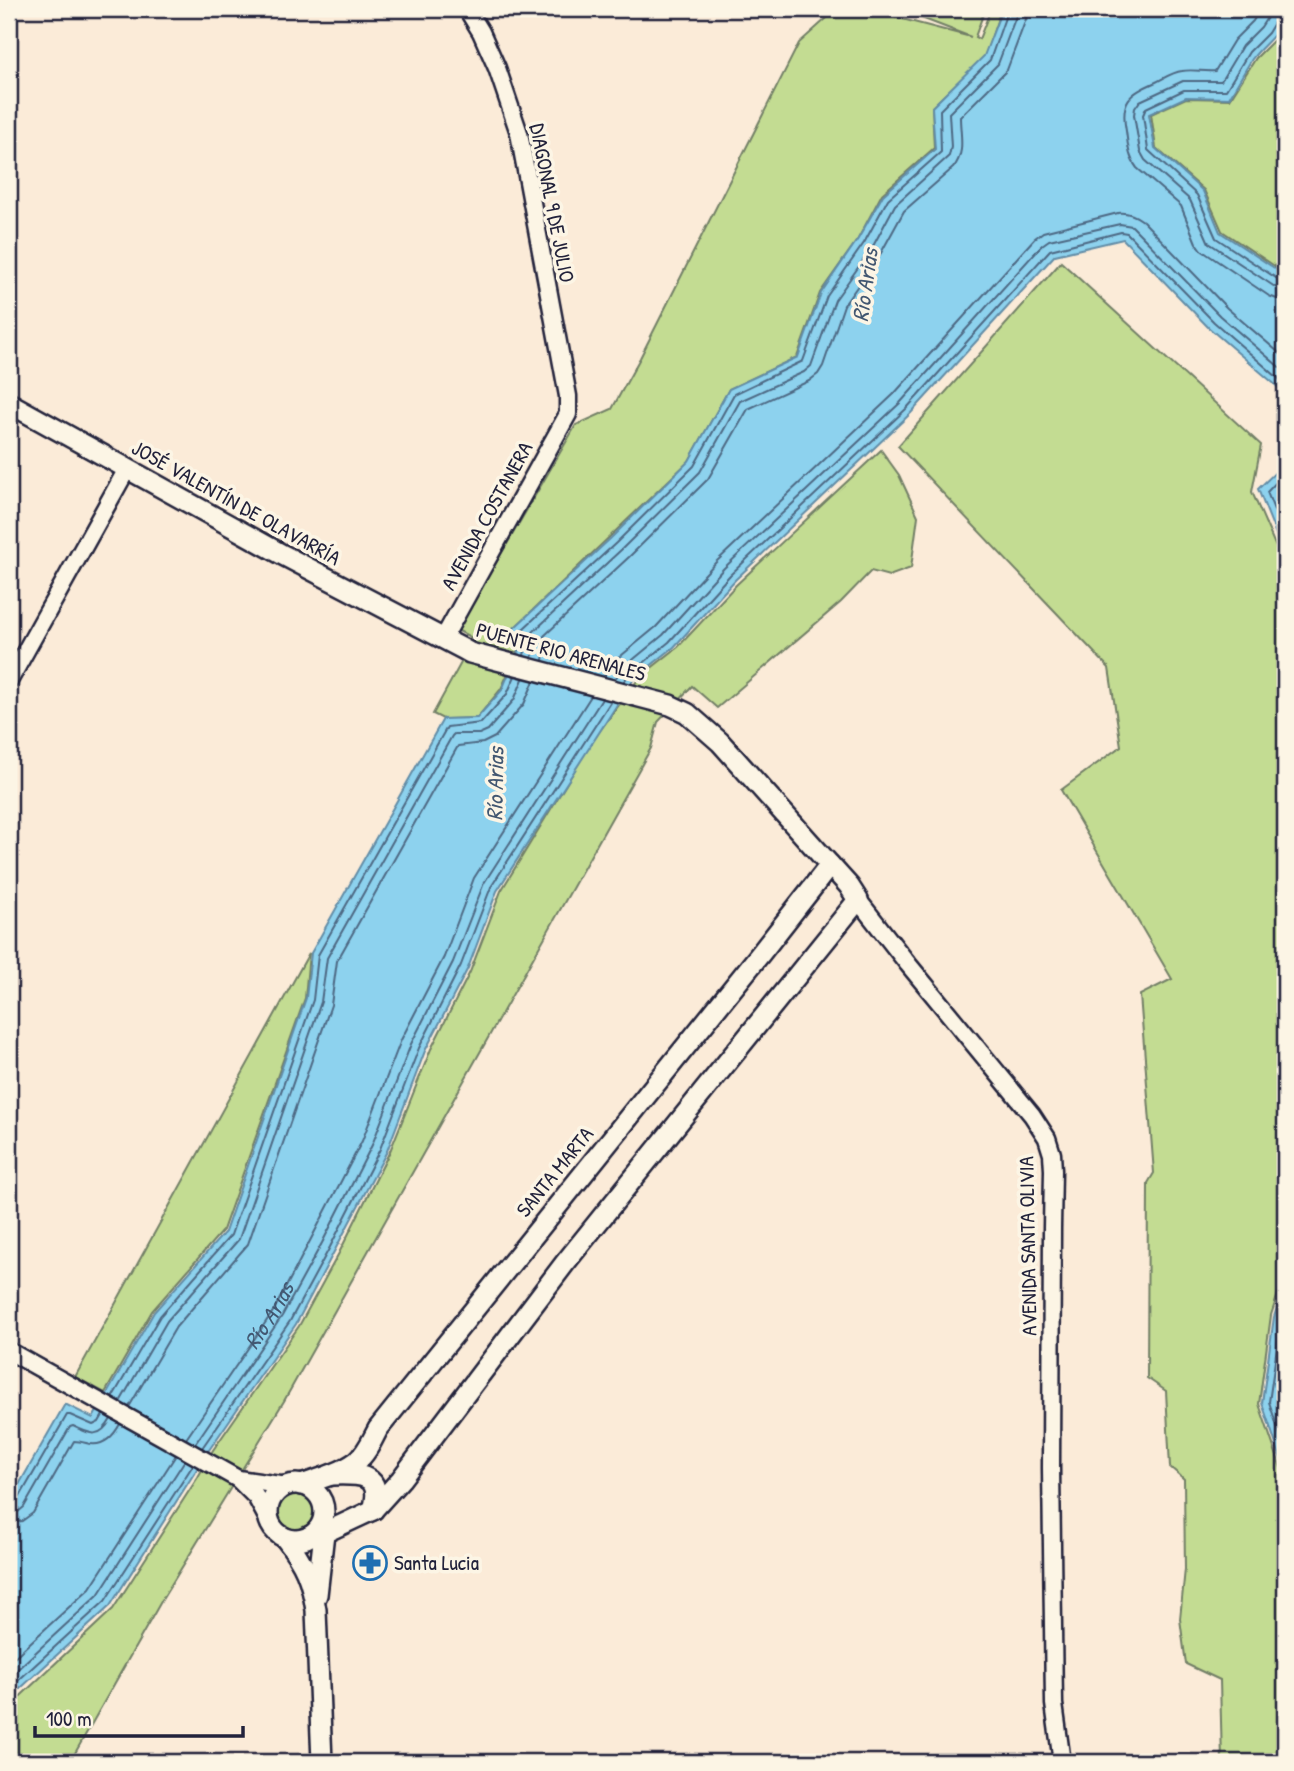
<svg xmlns="http://www.w3.org/2000/svg" width="1294" height="1771" viewBox="0 0 1294 1771" font-family="'Patrick Hand',sans-serif">
<style>
.green{fill:#c3dc92;stroke:#727f66;stroke-width:2}
.water{fill:#8dd2ee;stroke:#628ca6;stroke-width:2}
.lines{fill:none;stroke-linecap:round;stroke-linejoin:round}
.shore{stroke:#4d6883;stroke-width:2}
.minor-casing{stroke:#22223b;stroke-width:21}
.major-casing{stroke:#22223b;stroke-width:24}
.minor{stroke:#fcf5e5;stroke-width:16}
.major{stroke:#fcf5e5;stroke-width:19}
.labels{text-anchor:middle;stroke-width:7;stroke-linejoin:round;paint-order:stroke}
.street-label{font-size:21px;fill:#22223b;stroke:#fcf5e5}
.poi-label{font-size:21px;fill:#22223b;stroke:#fcf5e5;text-anchor:start}
.water-label{font-size:23px;font-style:italic;fill:#425771;stroke:#fcf5e5}
</style>
<rect width="100%" height="100%" fill="#fbebd8"/>
<filter id="ink" filterUnits="userSpaceOnUse"><feTurbulence type="fractalNoise" baseFrequency=".0143" numOctaves="2"/><feDisplacementMap in="SourceGraphic" scale="14" xChannelSelector="R" yChannelSelector="G"/><feConvolveMatrix kernelMatrix="1 2 1 2 8 2 1 2 1" color-interpolation-filters="sRGB"/></filter>
<g filter="url(#ink)">
<g class="green">
<path d="M837,9h27l107,28 -73,-28h87l-10,28 4,2 12,-30h10l-16,47 -53,51 2,41 -52,46 -24,45 -38,54 -23,64 -68,32 -40,72 -175,167 5,21 -18,40 -24,29 -34,1 -10,-5 41,-75 -17,-9 119,-205 36,-16 28,-51 159,-315z"/>
<path d="M1285,22v251l-63,-42 -18,-41 -48,-42 -5,-34 35,-16 44,1 26,-41 19,-19z"/>
<path d="M1061,262l200,183 -9,47 33,76v705l-14,42 -12,89 26,76v282h-63l-2,-82 -34,-16 -6,-45 5,-50 -1,-90 -14,-12 -4,-76 -19,-13 1,-195 6,-10 -14,-178 32,-16 -111,-189 60,-44 -12,-78 -211,-222z"/>
<path d="M881,450l18,25 19,41 -7,52 -22,8 -18,-5 -30,31 -124,106 -25,-22 -34,36 -7,26 -367,653 -121,197 -93,164h-61v-55l104,-98 85,-132 15,-27 86,-124 40,-73 51,-102 41,-102 39,-77 31,-81 92,-151 47,-63 38,-30 58,-62z"/>
<path d="M309,953l-4,45 -82,232 -71,81 -47,82 -30,-16z"/>
<circle cx="295" cy="1511" r="20"/>
</g>
<g class="water">
<path d="M1002,9h283c0,23 -21,33 -33,50 -8,13 -15,26 -23,39l-43,-1 -37,17 6,34 48,43 17,41 65,43v118l-76,-65 -86,-89 -68,16 -144,158 -176,167 -61,67 -41,33 -136,211 -29,77 -43,83 -38,100 -91,173 -87,126 -99,156 -101,93v-197l56,-98 28,14 61,-106 71,-80 81,-234 5,-45 132,-234 34,-1 25,-28 17,-41 -5,-21 97,-90 78,-77 40,-72 69,-32 23,-64 37,-54 25,-44 52,-46 -3,-42 52,-51z"/>
<path d="M1285,463v94l-27,-68z"/>
<path d="M1285,1283v188l-23,-68 12,-86z"/>
</g>
<g class="lines">
<g class="shore">
<path d="M1260,9l-7,12 -19,19 -19,31c-11,1 -23,-2 -33,0 -9,1 -18,7 -26,11 -27,12 -36,18 -30,49 2,13 2,26 11,37l44,38 15,37 5,7 68,46 8,3 8,1"/>
<path d="M1276,9l-6,4 -9,14 -19,19 -21,35h-38l-43,20 -5,7 -1,7 6,36 5,9 45,40 19,43 66,44 10,3"/>
<path d="M1285,16l-8,2 -9,15 -19,19 -23,38h-42l-38,18 -3,7 5,35 49,45 19,43 63,42 6,1"/>
<path d="M1285,473l-18,19 18,46"/>
<path d="M524,655l2,-7 -3,-19 93,-86 78,-77 40,-72 69,-33 24,-65 37,-53 24,-44 53,-47 -1,-42 50,-50 18,-51"/>
<path d="M532,657l3,-7 -2,-18 89,-83 78,-77 40,-71 64,-29 7,-6 24,-66 37,-52 23,-43 54,-49 2,-9 -2,-34 49,-49 18,-48v-7"/>
<path d="M543,660l2,-10 -1,-14 85,-79 79,-78 40,-70 61,-28 9,-7 5,-8 21,-61 37,-52 23,-42 49,-43c13,-15 7,-33 7,-51l47,-47 19,-51 1,-10"/>
<path d="M604,676l12,-16 40,-33 61,-66 176,-166 142,-157 8,-6 75,-19c10,-1 17,2 25,8l84,87 58,50"/>
<path d="M615,679l8,-11 40,-33 61,-67 176,-165 142,-158 7,-5 71,-16 12,2 88,90 65,56"/>
<path d="M624,681l5,-6 40,-33 61,-67 176,-166 144,-159 71,-18 6,1 87,89 71,62"/>
<path d="M1285,1305l-4,14 -12,83 16,48"/>
<path d="M1285,1349l-7,52 7,21"/>
<path d="M112,1398l48,-82 71,-81 82,-235 5,-45 129,-228 34,-4 26,-29 8,-18"/>
<path d="M120,1402l47,-81 72,-82 82,-237 6,-44 125,-222 2,-2h25l9,-4 26,-30 9,-21"/>
<path d="M129,1407l47,-80 72,-83 83,-239 6,-44 121,-215 25,-3 12,-6 29,-33 10,-23"/>
<path id="s1" d="M186,1439l88,-129 88,-169 39,-101 43,-83 30,-79 117,-182"/>
<path d="M195,1444l87,-128 40,-73 50,-98 39,-101 42,-82 31,-79 118,-184"/>
<path d="M202,1448l88,-127 40,-74 50,-98 39,-101 42,-83 30,-78 120,-186"/>
<path d="M9,1504h5l4,-4 49,-85h3l23,10 6,-3 4,-7"/>
<path d="M9,1513l9,-1 6,-5 46,-80 3,-1c18,9 27,13 38,-7"/>
<path d="M9,1524l13,-3 11,-8 41,-72c4,0 8,1 12,2 16,5 27,-6 34,-19"/>
<path d="M9,1662l81,-74 86,-133"/>
<path d="M9,1677l89,-82 87,-135"/>
<path d="M9,1689l96,-88 88,-136"/>
</g>
<g class="minor-casing">
<g id="minor">
<path d="M443,639l125,-225v-18l-49,-263 -22,-65 -16,-36 -14,-23"/>
<path d="M9,681l118,-212"/>
<path d="M858,900l50,64 124,151 15,23 5,16 1,16 -1,58 -1,240 3,236 8,58"/>
<path d="M9,1351l229,128 49,7"/>
<path d="M238,1479l18,18 14,26"/>
</g>
</g>
<g class="major-casing">
<g id="major">
<path d="M9,403l274,152 180,94 7,4 200,52 17,8 33,29 110,123 19,21 9,14 -293,363 -164,216 -28,31 -49,23 -14,3"/>
<path d="M331,1475c29,-1 53,-2 42,35"/>
<circle cx="296" cy="1512" r="28"/>
<path d="M301,1485c18,-6 40,-12 56,-24 10,-8 15,-21 21,-32l383,-476 69,-88"/>
<path d="M285,1538c20,26 26,40 31,72l6,152"/>
<path d="M317,1595l7,-62 -1,-9"/>
</g>
</g>
<use href="#minor" class="minor"/>
<use href="#major" class="major"/>
</g>
</g>
<defs>
<g id="pharmacy-ring" transform="scale(1.75)"><circle r="9.5" fill="#fcf5e5" stroke="#1f6fb2" stroke-width="1.5"/><path d="M-2-6h4v4h4v4h-4v4h-4v-4h-4v-4h4Z" fill="#1f6fb2"/></g>
</defs>
<g fill-rule="evenodd">
<use href="#pharmacy-ring" x="370" y="1563"/>
</g>
<g class="labels">
<g class="street-label">
<text transform="translate(552 203) rotate(79)" y="7">DIAGONAL 9 DE JULIO</text>
<text transform="translate(236 503) rotate(29)" y="7">JOSÉ VALENTÍN DE OLAVARRÍA</text>
<text transform="translate(487 516) rotate(-61)" y="7">AVENIDA COSTANERA</text>
<text transform="translate(561 652) rotate(15)" y="7">PUENTE RIO ARENALES</text>
<text transform="translate(555 1172) rotate(-51)" y="7">SANTA MARTA</text>
<text transform="translate(1028 1246) rotate(-91)" y="7">AVENIDA SANTA OLIVIA</text>
</g>
<g class="poi-label">
<text x="394" y="1570">Santa Lucia</text>
</g>
<g class="water-label">
<text transform="translate(865 285) rotate(-82)" y="8">Río Arias</text>
<text transform="translate(495 784) rotate(-89)" y="8">Río Arias</text>
<text dy="8" stroke="none"><textPath href="#s1" startOffset="149">Río Arias</textPath></text>
</g>
</g>
<rect width="1294" height="1771" fill="none" stroke="#fcf5e5" stroke-width="35"/>
<rect x="18" y="18" width="1259" height="1736" fill="none" stroke="#22223b" stroke-width="2.5" filter="url(#ink)"/>
<path d="M35 1726v10h208v-10" fill="none" stroke="#22223b" stroke-width="3.5"/>
<text x="46" y="1726" font-size="21" fill="#22223b" stroke="#fcf5e5" stroke-width="5" paint-order="stroke">100 m</text>
</svg>
